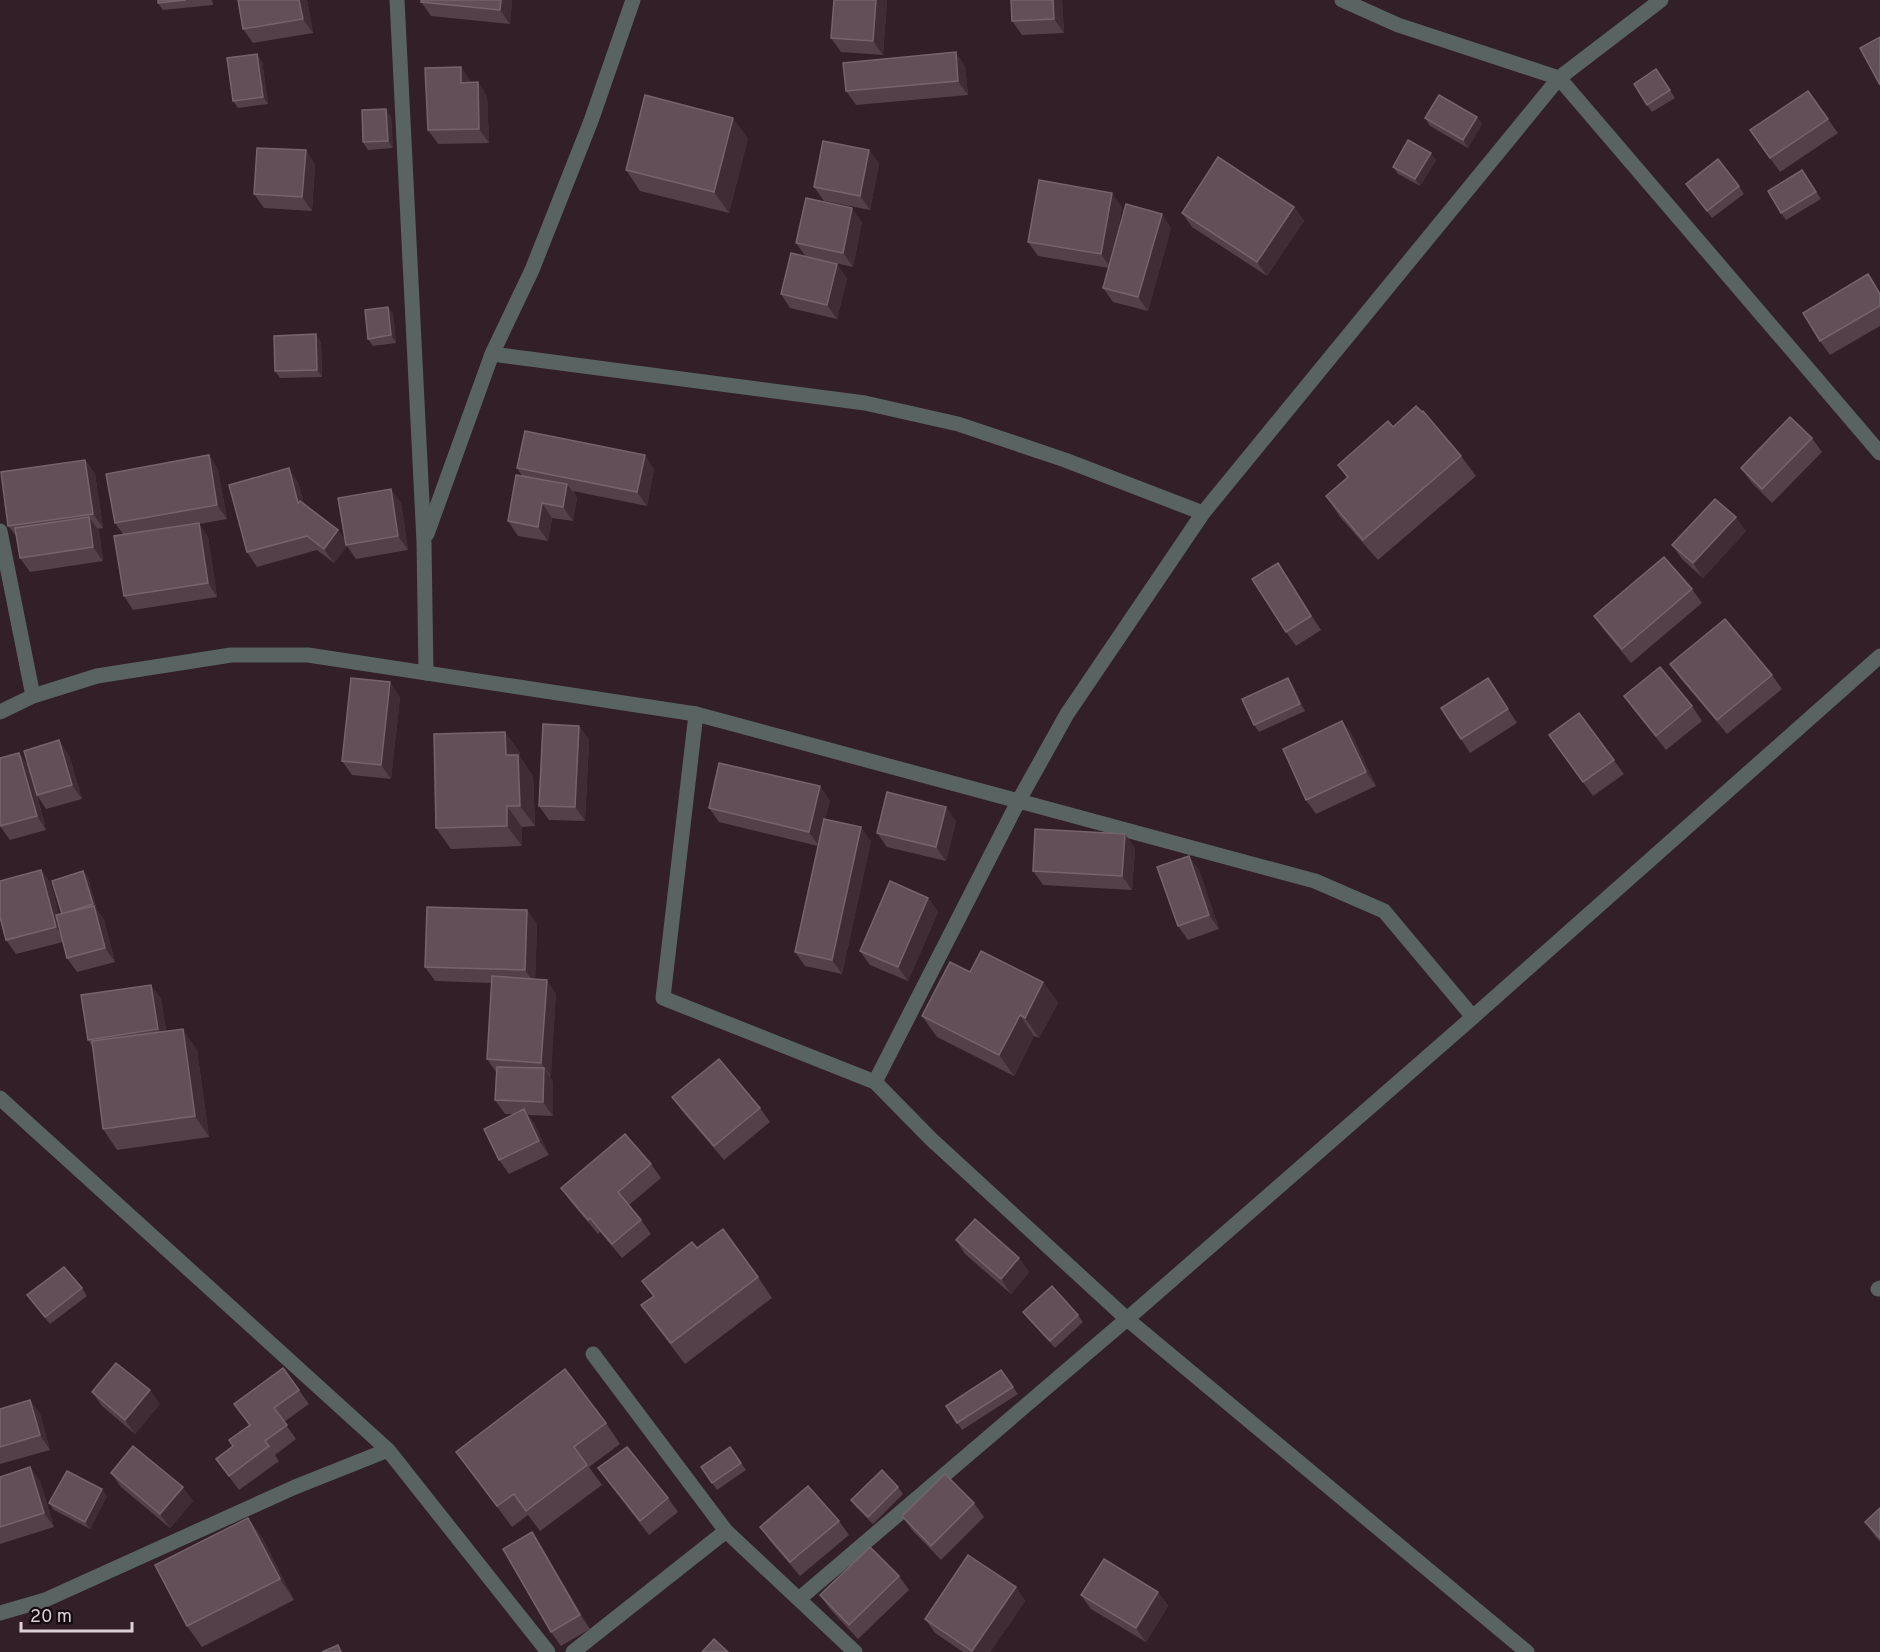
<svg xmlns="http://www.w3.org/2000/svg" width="1880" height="1652" viewBox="0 0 1880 1652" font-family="Overpass,sans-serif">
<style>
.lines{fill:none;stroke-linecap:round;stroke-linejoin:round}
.minor{stroke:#586362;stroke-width:15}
.wall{fill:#544049}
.shaded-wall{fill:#402c35}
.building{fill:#634f58;stroke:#76646b;stroke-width:1.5}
</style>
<rect width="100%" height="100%" fill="#321f27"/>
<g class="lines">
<g class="minor">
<path d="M397,0l27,542 2,131"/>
<path d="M1342,0l56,25 161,53 321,375"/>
<path d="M492,354l373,49 93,21 107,36 138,53"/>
<path d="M0,531l33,165"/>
<path d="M427,534l65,-180 40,-84 59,-149 42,-121"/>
<path d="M0,712l33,-16 64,-20 134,-21h77l388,59 619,167 69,30 89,106"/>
<path d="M696,714l-33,284 212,84 56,57 196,180 400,333"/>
<path d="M875,1082l144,-282 48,-86 136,-201 356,-435 102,-78"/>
<path d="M0,1098l388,352 160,202"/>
<path d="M1878,1289l2,-1"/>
<path d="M593,1354l133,177 129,121"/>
<path d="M799,1599l328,-280 346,-302 407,-361"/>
<path d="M0,1613l45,-13 250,-113 93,-37"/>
<path d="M573,1652l153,-121"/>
</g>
</g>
<g class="wall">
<path d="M158,0h54l1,5 -50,5 -5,-7z"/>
<path d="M307,0l6,33 -60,10 -10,-14z"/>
<path d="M421,0h91l-2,24 -79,-8 -10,-14z"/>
<path d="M887,0l-4,55 -42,-3 -10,-14z"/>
<path d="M1062,0l2,33 -42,2 -10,-14z"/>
<path d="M262,61l6,43 -30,4 -5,-7z"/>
<path d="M965,66l3,29 -112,10 -10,-14z"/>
<path d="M1656,69l19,29 -23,14 -5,-7z"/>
<path d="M471,81v2l16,13 2,47 -51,1 -10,-14z"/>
<path d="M1808,91l30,42 -58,39 -30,-42z"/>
<path d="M391,116l2,32 -25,2 -5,-8z"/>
<path d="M1477,117l5,7 -14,24 -38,-22 -5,-8z"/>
<path d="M748,138l-19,75 -89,-22 -14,-21z"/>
<path d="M306,150l9,15 -3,46 -48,-3 -10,-14z"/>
<path d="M869,150l10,14 -9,46 -46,-9 -10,-14z"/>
<path d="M1436,160l-16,26 -22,-12 -5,-7z"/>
<path d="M1807,177l14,22 -35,21 -5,-7z"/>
<path d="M1686,184l53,2 5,8 -32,24z"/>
<path d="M1122,207l-6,33 55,-12 -23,83 -35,-9 -10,-14 6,-20 -71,-12 -10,-14z"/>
<path d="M1294,207l10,14 -37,55 -75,-49 -10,-14z"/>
<path d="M862,222l-9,45 -36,-8 30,19 -10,41 -47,-11 -9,-14 25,-37 -10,-14z"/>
<path d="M1880,292v34l-50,29 -10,-14z"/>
<path d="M388,307l5,7 3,29 -23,3 -5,-7z"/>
<path d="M321,342l1,35 -42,1 -5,-7z"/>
<path d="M1393,427l68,29 15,20 -98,84 -38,-43 -14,-21 21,-18 -9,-13z"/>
<path d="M1812,438l10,14 -50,51 -21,-21 -10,-14z"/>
<path d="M209,455l9,15 9,49 -28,5 9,13 9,60 -84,13 -9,-14 -1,-62 -8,-11z"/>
<path d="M85,460l10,14 8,54 -6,1 2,2 4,30 -73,11 -10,-14 -3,-21 -9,-11z"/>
<path d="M517,468l137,1 -7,37 -74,-15 4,7 -4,23 -21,-3 -4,23 -30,-5 -10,-15 14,-45z"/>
<path d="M298,482l6,22 34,26 7,10 56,-37 7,47 -52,9 -9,-13 -13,17 -17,-13 -60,17 -10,-15z"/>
<path d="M1746,531l-43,47 -21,-19 -10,-14z"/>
<path d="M1278,563l43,67 -25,16 -10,-14z"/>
<path d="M1692,589l10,14 -71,60 -27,-33 -10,-14z"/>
<path d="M1670,664l102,11 10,14 -55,45 -47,-56z"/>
<path d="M1488,678l29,45 -47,30 -9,-14z"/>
<path d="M1293,685l12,26 -46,21 -5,-7z"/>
<path d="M1624,696l68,10 10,15 -36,29 -32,-40z"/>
<path d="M400,697l-9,82 -39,-4 -10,-14z"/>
<path d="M1579,713l45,61 -31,22 -44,-61z"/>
<path d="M1342,721l10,14 24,51 -60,28 -10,-14z"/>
<path d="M579,726l10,14 -4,81 -36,-1 -10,-14z"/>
<path d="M505,732l15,21v4l13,19 2,50 -13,1v19l-71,3 -15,-21z"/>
<path d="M19,753l10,14 40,-12 13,44 -36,10 -9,-14 9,35 -36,10 -10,-14z"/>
<path d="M820,786l10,15 -5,18 46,22 -29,133 -37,-8 -10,-14 23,-106 -99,-24 -10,-14z"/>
<path d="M956,821l-10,40 -59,-14 -10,-14z"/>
<path d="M1135,848l-3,42 -89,-5 -10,-14z"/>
<path d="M41,870l10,14 8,31 3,-1 21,-43 5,7 9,32 7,10 11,42 -38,10 -10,-14 -4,-16 -47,12 -10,-14z"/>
<path d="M1199,870l20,59 -31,11 -10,-14z"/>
<path d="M928,898l10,14 -30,69 -38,-16 -10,-14z"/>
<path d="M527,910l10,14 -2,55 21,15 -6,83 3,5v34l-25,-1 6,8 15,32 -40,19 -10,-14 15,-46h-9l-10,-14 1,-28 -9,-13 5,-76 -57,-2 -10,-14z"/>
<path d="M970,972l73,10 15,21 -19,35 -5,-2 -20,40 -77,-39 -15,-21z"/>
<path d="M151,985l10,14 5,32 31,19 12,87 -92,13 -14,-21 -11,-83 -4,-6z"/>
<path d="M672,1097l88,11 10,14 -46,38 -42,-49z"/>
<path d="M651,1164l10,14 -32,27 12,15 10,14 -29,24 -22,-26 -2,2 -27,-32 -10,-14z"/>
<path d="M956,1240l63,18 10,14 -18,22 -46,-40z"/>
<path d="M697,1248l61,29 14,21 -87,66 -29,-38 -15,-21 12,-9 -11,-15z"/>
<path d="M82,1288l5,8 -37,28 -23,-29z"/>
<path d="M1023,1312l55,3 5,7 -28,26 -27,-29z"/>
<path d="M283,1368l26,36 -25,18 12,17 -21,16 4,6 -40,29 -23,-31 17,-13 16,-21 -15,-21z"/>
<path d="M1001,1370l17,24 -56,36 -16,-24z"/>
<path d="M92,1392l68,12 -25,30 -33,-28z"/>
<path d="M30,1400l10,14 10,36 -50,14v-55z"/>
<path d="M606,1423l14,21 -31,23 13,18 -62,46 -12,-16 -16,12 -56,-75z"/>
<path d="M730,1447l16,23 -29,20 -16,-23z"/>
<path d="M598,1468l70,30 10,14 -29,23 -41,-53z"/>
<path d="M111,1473l82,28 -23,27 -49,-41z"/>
<path d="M0,1477l40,4 14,46 -54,17z"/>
<path d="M898,1487l5,7 -30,30 -17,-17 -5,-7z"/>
<path d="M107,1496l-17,33 -36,-19 -5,-7z"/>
<path d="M974,1503l10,14 -43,43 -29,-30 -10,-14z"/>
<path d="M1880,1508v34l-5,-6 -10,-14z"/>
<path d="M248,1518l15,21 31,61 -92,47 -15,-21z"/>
<path d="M839,1521l10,14 -49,41 -30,-35 -10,-14z"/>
<path d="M541,1546l49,83 -29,17 -10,-14z"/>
<path d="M899,1576l10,14 -51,49 -28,-30 -10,-14z"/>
<path d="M1016,1587l9,14 -35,51h-27l-28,-19 -10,-14z"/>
<path d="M1158,1592l10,14 -22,36 -55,-33 -10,-14z"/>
</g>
<g class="shaded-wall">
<path d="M299,0h8l6,33 -10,-14z"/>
<path d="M501,0h11l-2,24 -10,-14z"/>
<path d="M876,0h11l-4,55 -10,-14z"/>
<path d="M1053,0h9l2,33 -10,-14z"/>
<path d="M956,52l9,14 3,29 -10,-14z"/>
<path d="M257,54l5,7 6,43 -5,-7z"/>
<path d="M461,67l10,14v16l-10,-14z"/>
<path d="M478,82l9,14 2,47 -10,-14z"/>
<path d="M386,109l5,7 2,32 -5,-7z"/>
<path d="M1477,117l5,7 -14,24 -5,-8z"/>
<path d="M733,118l15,20 -19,75 -15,-21z"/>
<path d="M306,150l9,15 -3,46 -10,-14z"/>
<path d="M869,150l10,14 -9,46 -10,-14z"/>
<path d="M1431,153l5,7 -16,26 -5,-7z"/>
<path d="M1112,193l10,14 -11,61 -10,-14z"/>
<path d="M1294,207l10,14 -37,55 -10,-14z"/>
<path d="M852,208l10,14 -9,45 -10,-14z"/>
<path d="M1162,214l9,14 -23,83 -10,-14z"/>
<path d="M837,264l10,14 -10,41 -10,-14z"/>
<path d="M388,307l5,7 3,29 -5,-8z"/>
<path d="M316,334l5,8 1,35 -5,-7z"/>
<path d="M209,455l9,15 9,49 -10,-14z"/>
<path d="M645,455l9,14 -7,37 -10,-14z"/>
<path d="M85,460l10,14 8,54 -10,-14z"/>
<path d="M289,468l9,14 10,35 -10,-14z"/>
<path d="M567,484l10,14 -4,23 -10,-14z"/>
<path d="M391,489l10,14 7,47 -10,-14z"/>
<path d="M542,503l10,15 -4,23 -10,-14z"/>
<path d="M89,517l10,14 4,30 -10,-14z"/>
<path d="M1736,517l10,14 -43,47 -10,-15z"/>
<path d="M199,523l9,14 9,60 -9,-14z"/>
<path d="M338,530l10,14 -2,1 1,1 -13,17 -10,-14z"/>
<path d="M1278,563l10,14 33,53 -10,-14z"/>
<path d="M1288,678l5,7 12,26 -5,-7z"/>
<path d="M390,682l10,15 -9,82 -10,-14z"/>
<path d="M1342,721l10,14 24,51 -10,-14z"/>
<path d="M579,726l10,14 -4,81 -10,-14z"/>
<path d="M505,732l15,21v4l13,19 2,50 -15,-20 -14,-51z"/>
<path d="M59,740l10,15 13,44 -10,-14z"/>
<path d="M19,753l10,14 17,63 -9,-14z"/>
<path d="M820,786l10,15 -11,45 -10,-14z"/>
<path d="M507,806l15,21v19l-15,-20z"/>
<path d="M946,807l10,14 -10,40 -10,-14z"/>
<path d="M861,827l10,14 -29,133 -10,-14z"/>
<path d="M1125,834l10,14 -3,42 -10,-14z"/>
<path d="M1189,856l10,14 20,59 -10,-14z"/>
<path d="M41,870l10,14 15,58 -10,-15z"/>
<path d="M83,871l5,7 9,32 7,10 11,42 -10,-14 -11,-42 -1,-2z"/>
<path d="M928,898l10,14 -30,69 -10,-14z"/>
<path d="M527,910l10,14 -2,60 -10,-14z"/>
<path d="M547,980l9,14 -5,83 -10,-14z"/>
<path d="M1043,982l15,21 -19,35 -14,-20z"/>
<path d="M151,985l10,14 7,44 -10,-14z"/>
<path d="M1020,1015l14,21 -20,40 -15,-21z"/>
<path d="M183,1029l14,21 12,87 -14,-21z"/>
<path d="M544,1068l9,14v34l-10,-14z"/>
<path d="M524,1109l10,14 15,32 -10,-14z"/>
<path d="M1019,1258l10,14 -18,22 -10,-15z"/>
<path d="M150,1390l10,14 -25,30 -10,-14z"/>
<path d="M30,1400l10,14 10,36 -10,-15z"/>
<path d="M30,1467l10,14 14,46 -10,-14z"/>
<path d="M183,1487l10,14 -23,27 -10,-14z"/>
<path d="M102,1489l5,7 -17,33 -5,-7z"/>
<path d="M248,1518l15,21 31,61 -14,-21z"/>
<path d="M532,1532l9,14 49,83 -10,-14z"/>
<path d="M1016,1587l9,14 -35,51h-17l-1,-1z"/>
<path d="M1158,1592l10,14 -22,36 -10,-14z"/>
</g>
<g class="building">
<path d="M158,0h28l-28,3z"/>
<path d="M238,0h61l4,19 -60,10z"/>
<path d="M421,0h80l-1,10 -79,-8z"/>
<path d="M834,0h42l-3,41 -42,-3z"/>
<path d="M1011,0h42l1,19 -42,2z"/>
<path d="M1880,37v48l-20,-37z"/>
<path d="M956,52l2,29 -112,10 -3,-28z"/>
<path d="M257,54l6,43 -30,4 -6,-43z"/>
<path d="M461,67v16l17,-1 1,47 -51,1 -3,-62z"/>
<path d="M1656,69l14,21 -23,15 -13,-21z"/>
<path d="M1808,91l20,28 -58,39 -20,-28z"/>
<path d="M645,95l88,23 -19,74 -88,-22z"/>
<path d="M1439,95l38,22 -14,23 -38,-22z"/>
<path d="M386,109l2,32 -25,1 -1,-32z"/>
<path d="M1408,140l23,13 -16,26 -22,-12z"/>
<path d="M823,141l46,9 -9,46 -46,-9z"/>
<path d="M257,148l49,2 -4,47 -48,-3z"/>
<path d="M1218,157l76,50 -37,55 -75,-49z"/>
<path d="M1718,159l21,27 -32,25 -21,-27z"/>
<path d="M1802,170l14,22 -35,21 -13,-22z"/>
<path d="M1039,180l73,13 -11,61 -73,-12z"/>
<path d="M806,198l46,10 -9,45 -47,-10z"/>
<path d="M1126,204l36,10 -24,83 -35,-9z"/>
<path d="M791,253l46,11 -10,41 -46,-11z"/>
<path d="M1868,274l12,20v12l-60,35 -17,-28z"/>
<path d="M388,307l3,28 -23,4 -3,-29z"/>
<path d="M316,334l1,36 -42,1 -1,-35z"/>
<path d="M1416,406l6,6 1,-1 38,45 -98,84 -37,-44 22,-19 -10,-12 50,-44 5,6z"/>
<path d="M1790,417l22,21 -50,51 -21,-21z"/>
<path d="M525,431l120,24 -8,37 -120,-24z"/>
<path d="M209,455l8,50 -102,18 -9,-49z"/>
<path d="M85,460l8,54 -85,12 -7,-54z"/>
<path d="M289,468l9,35 2,-2 38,29 -14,19 -17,-13 -60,16 -18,-67z"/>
<path d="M516,475l51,9 -4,23 -21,-4 -4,24 -30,-6z"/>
<path d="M391,489l7,47 -52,9 -8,-47z"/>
<path d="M1715,499l21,18 -43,46 -21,-18z"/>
<path d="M89,517l4,30 -73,11 -5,-30z"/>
<path d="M199,523l9,60 -84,13 -10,-60z"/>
<path d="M1664,557l28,32 -70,60 -28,-33z"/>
<path d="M1278,563l33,53 -25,16 -34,-53z"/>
<path d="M1725,619l47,56 -55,45 -47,-56z"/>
<path d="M1660,667l32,39 -36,30 -32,-40z"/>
<path d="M351,678l39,4 -9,83 -39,-4z"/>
<path d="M1288,678l12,26 -46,21 -12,-26z"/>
<path d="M1488,678l20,31 -47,30 -20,-31z"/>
<path d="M1579,713l35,47 -31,22 -34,-47z"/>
<path d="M1342,721l24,51 -60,28 -23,-51z"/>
<path d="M543,724l36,2 -4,81 -36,-1z"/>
<path d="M505,732l1,23h12l2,51h-13v20l-71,2 -2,-94z"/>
<path d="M59,740l13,45 -35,10 -13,-44z"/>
<path d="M19,753l18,63 -37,10v-68z"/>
<path d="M719,763l101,23 -11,46 -100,-24z"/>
<path d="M887,792l59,15 -10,40 -59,-14z"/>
<path d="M824,819l37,8 -29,133 -37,-8z"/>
<path d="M1035,829l90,5 -3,42 -89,-5z"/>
<path d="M1189,856l20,59 -31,11 -21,-59z"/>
<path d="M41,870l15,57 -50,13 -6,-23v-36z"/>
<path d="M83,871l10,33 -31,10 -10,-33z"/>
<path d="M890,881l38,17 -30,69 -38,-16z"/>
<path d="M94,906l11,42 -38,10 -11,-43z"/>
<path d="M427,907l100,3 -2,60 -100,-3z"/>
<path d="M981,951l62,31 -18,36 -5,-3 -21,40 -77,-39 28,-54 20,10z"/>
<path d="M492,976l55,4 -6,83 -54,-4z"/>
<path d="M151,985l7,44 -70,11 -7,-45z"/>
<path d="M183,1029l12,87 -92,13 -11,-88z"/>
<path d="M719,1059l41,49 -46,38 -42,-49z"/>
<path d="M497,1067l47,1 -1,34 -48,-2z"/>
<path d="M524,1109l15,32 -40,19 -15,-31z"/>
<path d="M625,1134l26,30 -33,28 23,28 -29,24 -22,-26 -2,2 -27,-32z"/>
<path d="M975,1219l44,39 -18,21 -45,-39z"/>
<path d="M723,1229l35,48 -87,66 -30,-38 13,-9 -12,-15 50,-39 5,6z"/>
<path d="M64,1267l18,21 -37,29 -18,-22z"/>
<path d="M1052,1286l26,29 -28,26 -27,-29z"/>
<path d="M116,1363l34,27 -25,30 -33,-28z"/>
<path d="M283,1368l16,22 -25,18 13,17 -22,16 4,5 -40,30 -13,-17 17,-13 -4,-6 21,-15 -16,-21z"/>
<path d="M565,1369l41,54 -32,24 13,18 -61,46 -12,-17 -17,12 -41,-54z"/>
<path d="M1001,1370l12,17 -56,36 -11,-17z"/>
<path d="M30,1400l10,35 -40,12v-38z"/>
<path d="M133,1446l50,41 -23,27 -49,-41z"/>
<path d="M627,1447l41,51 -28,23 -42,-53z"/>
<path d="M730,1447l11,16 -29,20 -11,-16z"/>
<path d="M30,1467l14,46 -44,14v-50z"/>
<path d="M882,1470l16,17 -30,30 -17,-17z"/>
<path d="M67,1471l35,18 -17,33 -36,-19z"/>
<path d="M945,1474l29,29 -43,43 -29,-30z"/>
<path d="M808,1486l31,35 -49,41 -30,-35z"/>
<path d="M1880,1508v30l-15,-16z"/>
<path d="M248,1518l32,61 -93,47 -32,-61z"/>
<path d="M532,1532l48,83 -29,17 -48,-83z"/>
<path d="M870,1547l29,29 -50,49 -29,-30z"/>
<path d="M968,1555l48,32 -44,64 -47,-32z"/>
<path d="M1104,1559l54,33 -22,36 -55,-33z"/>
<path d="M714,1639l14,13h-26z"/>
<path d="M338,1645l3,7h-19z"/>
</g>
<path d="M21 1622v9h111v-9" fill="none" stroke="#ddd0d5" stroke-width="3"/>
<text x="30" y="1622" font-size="18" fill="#ddd0d5" stroke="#140c10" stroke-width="4.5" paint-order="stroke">20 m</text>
</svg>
